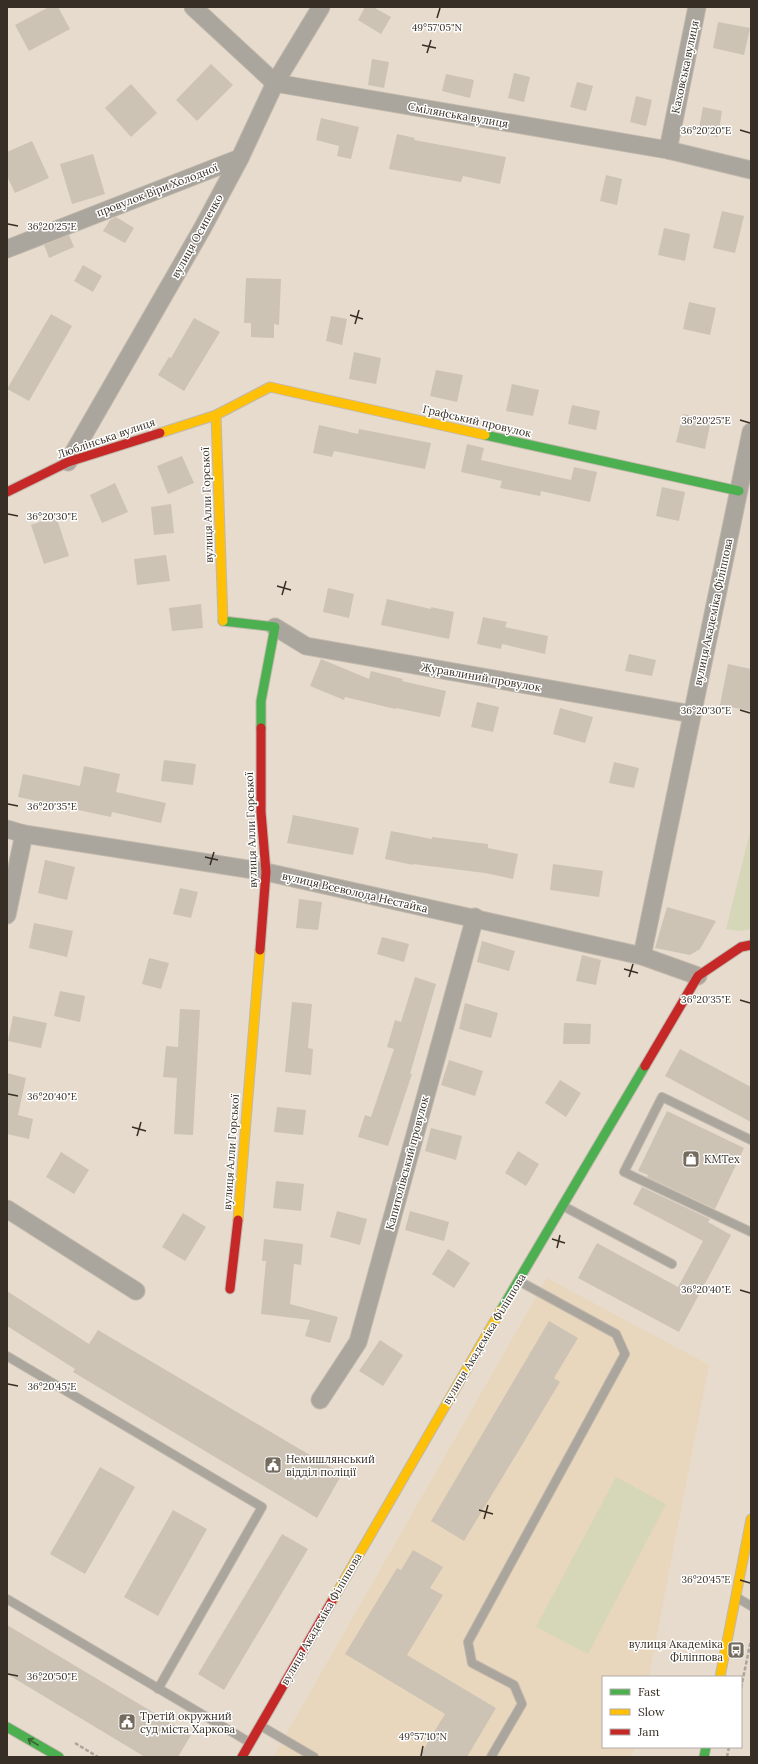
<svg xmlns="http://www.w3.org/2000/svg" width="758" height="1764" viewBox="0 0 758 1764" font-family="Lora,serif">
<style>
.built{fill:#e9d7bd}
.green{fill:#d6d6b8}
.building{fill:#cdc3b5}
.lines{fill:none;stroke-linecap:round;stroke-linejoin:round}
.lane-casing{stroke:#c1b8ac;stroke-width:10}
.street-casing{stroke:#c1b8ac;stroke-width:19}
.fast-casing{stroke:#c1b8ac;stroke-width:11}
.slow-casing{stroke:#c1b8ac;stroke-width:11}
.jam-casing{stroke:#c1b8ac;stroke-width:11}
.path{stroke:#aba59c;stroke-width:2.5;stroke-dasharray:4 2;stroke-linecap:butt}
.lane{stroke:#aaa59d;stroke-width:8}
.street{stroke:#aaa59d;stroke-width:17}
.fast{stroke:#4caf50;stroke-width:9}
.slow{stroke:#ffc107;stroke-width:9}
.jam{stroke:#c62828;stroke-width:9}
.oneway{stroke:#3e5c34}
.ticks{fill:none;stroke:#372f25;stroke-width:1.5}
.labels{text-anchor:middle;stroke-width:3;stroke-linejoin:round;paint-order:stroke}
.street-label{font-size:11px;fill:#372f25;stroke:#fff}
.poi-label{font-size:11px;fill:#372f25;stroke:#fff;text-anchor:start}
.ticks-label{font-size:10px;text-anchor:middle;fill:#372f25;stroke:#fff;stroke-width:3;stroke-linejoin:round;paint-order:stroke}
</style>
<rect width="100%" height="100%" fill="#e6dbcc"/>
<path class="built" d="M547,1278l162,87 -60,312h-46v70h32l-4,10h-358z"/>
<g class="green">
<path d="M751,828v101l-11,2 -14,-2z"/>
<path d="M616,1477l50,27 -78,150 -52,-27z"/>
</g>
<g class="building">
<path d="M49,7h9l12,22 -41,22 -14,-26z"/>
<path d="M365,7h8l18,10 -10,17 -23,-14z"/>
<path d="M718,22l32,6 -6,27 -31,-7z"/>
<path d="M372,59l17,3 -5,26 -16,-3z"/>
<path d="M211,64l22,21 -36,36 -21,-21z"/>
<path d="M514,73l16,4 -6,25 -16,-4z"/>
<path d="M446,74l28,6 -4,18 -28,-7z"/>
<path d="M577,82l16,4 -7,25 -16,-4z"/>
<path d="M131,84l26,29 -26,24 -26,-29z"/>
<path d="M636,96l16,4 -6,26 -16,-4z"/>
<path d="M703,107l19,4 -4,26 -20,-4z"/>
<path d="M321,118l38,9 -8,32 -14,-3 2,-10 -23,-6z"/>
<path d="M397,134l18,4 -1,2 92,17 -6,27 -37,-8 -2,6 -72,-13z"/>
<path d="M32,141l17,37 -34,15 -8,-17v-24z"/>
<path d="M93,154l12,40 -33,10 -12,-40z"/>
<path d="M606,175l16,4 -5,26 -17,-4z"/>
<path d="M722,211l22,5 -9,37 -22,-5z"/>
<path d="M116,217l18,11 -9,15 -22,-12 7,-11z"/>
<path d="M664,228l26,6 -5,27 -27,-6z"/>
<path d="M69,235l5,12 -25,11 -5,-13z"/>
<path d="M83,265l19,11 -9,16 -19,-11z"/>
<path d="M246,278l35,1 -2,46 -5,-1v14l-23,-1v-14h-7z"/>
<path d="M689,302l27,6 -6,27 -27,-6z"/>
<path d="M51,314l21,12 -43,75 -22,-12z"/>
<path d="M331,316l16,3 -5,26 -16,-4z"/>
<path d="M194,318l26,14 -36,59 -26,-16 11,-18 2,1z"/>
<path d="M354,352l27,6 -5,26 -27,-5z"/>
<path d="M436,370l27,5 -6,27 -27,-6z"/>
<path d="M512,384l27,6 -6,26 -27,-5z"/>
<path d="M572,405l28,6 -4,19 -28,-6z"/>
<path d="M683,414l28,6 -6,29 -29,-7z"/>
<path d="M319,425l39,9 1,-5 72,14 -6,26 -91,-18 -2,6 -19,-4z"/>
<path d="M467,444l17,4 -3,12 90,20 3,-13 23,5 -7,30 -49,-11 -1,5 -40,-8 2,-7 -41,-9z"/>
<path d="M182,456l12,27 -26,11 -11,-28z"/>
<path d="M115,483l13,29 -26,11 -12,-28z"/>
<path d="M662,487l23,5 -6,29 -23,-5z"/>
<path d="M171,504l3,29 -20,2 -3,-28z"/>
<path d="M56,516l13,40 -25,8 -13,-39z"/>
<path d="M166,555l4,26 -33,4 -3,-26z"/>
<path d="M328,588l26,6 -5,24 -26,-6z"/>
<path d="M387,599l44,10v-2l23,5 -5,27 -68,-14z"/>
<path d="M201,604l2,24 -31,3 -3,-23z"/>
<path d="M483,617l24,5 -2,5 43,9 -3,18 -43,-10 -1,5 -24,-5z"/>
<path d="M629,654l27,6 -4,16 -27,-5z"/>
<path d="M321,659l48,20 2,-8 32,8 -1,2 44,10 -6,26 -44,-9 -1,1 -50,-12 -1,3 -34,-14z"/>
<path d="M728,664l23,5v42l-31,-6z"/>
<path d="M477,702l22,5 -6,25 -22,-5z"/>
<path d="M560,708l33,9 -8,26 -32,-9z"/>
<path d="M164,760l32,4 -3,21 -32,-4z"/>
<path d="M614,762l25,6 -5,20 -25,-5z"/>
<path d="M84,766l36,8 -4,18 50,11 -5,20 -49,-11 -1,5 -93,-20 5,-23 57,12z"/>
<path d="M293,815l66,13 -6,27 -66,-12z"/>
<path d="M391,831l41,8v-2l56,7v4l30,6 -5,25 -28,-6 -72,-9v1l-28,-6z"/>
<path d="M45,860l30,7 -8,33 -29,-7z"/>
<path d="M553,864l50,7 -4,26 -49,-7z"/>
<path d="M180,888l18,4 -7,26 -18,-4z"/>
<path d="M299,899l23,3 -4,28 -22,-2z"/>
<path d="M667,907l49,14 -16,28 -10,6 -35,-7z"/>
<path d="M34,923l39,8 -6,26 -38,-9z"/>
<path d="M382,937l27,7 -5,18 -27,-8z"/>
<path d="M482,941l33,10 -6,20 -32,-9z"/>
<path d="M582,955l19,5 -5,25 -20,-4z"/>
<path d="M149,958l20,5 -8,26 -19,-5z"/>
<path d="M415,977l21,7 -26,90h2l-24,72 -30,-9 7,-22 6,2 23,-68 -7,-2 8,-27 6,2z"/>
<path d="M60,991l25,5 -5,26 -26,-6z"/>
<path d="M292,1002l20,2 -4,44 5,1 -2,26 -26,-3z"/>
<path d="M465,1003l33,10 -7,25 -32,-9z"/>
<path d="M180,1009l20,1 -7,125 -19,-1 3,-56 -14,-1 3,-31 12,1z"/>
<path d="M13,1016l34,7 -6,25 -33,-7z"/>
<path d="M564,1023l27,1 -1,20h-27z"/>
<path d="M680,1049l71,38v35l-86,-46z"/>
<path d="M449,1060l34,11 -8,25 -34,-11z"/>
<path d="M7,1073l19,5 -8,37 15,4 -4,20 -22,-5z"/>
<path d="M560,1080l21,13 -15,24 -21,-14z"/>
<path d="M277,1107l29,3 -3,25 -29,-3z"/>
<path d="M667,1111l77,37 -29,61 -68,-32 1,-2 -10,-4z"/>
<path d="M431,1128l31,8 -6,24 -31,-9z"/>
<path d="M518,1151l21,13 -13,22 -21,-13z"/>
<path d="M61,1152l28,18 -15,24 -28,-17z"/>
<path d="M276,1181l28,3 -3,27 -28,-3z"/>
<path d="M642,1187l68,32 -2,3 23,13 -52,97 -101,-54 19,-35 81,44 25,-46 -70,-37z"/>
<path d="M337,1211l30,8 -7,26 -30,-8z"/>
<path d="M410,1211l39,11 -5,19 -39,-11z"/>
<path d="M183,1213l23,14 -21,34 -23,-14z"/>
<path d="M264,1239l39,5 -2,21 -7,-1 -4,40 48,13 -8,26 -25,-7 5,-16 -49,-6 5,-53h-4z"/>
<path d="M448,1249l22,14 -16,25 -22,-14z"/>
<path d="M7,1291l82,53 9,-14 244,144 -25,44 -244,-146 2,-3 -68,-43z"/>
<path d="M549,1321l29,17 -24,40 6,4 -96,159 -33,-20z"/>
<path d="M380,1340l23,15 -20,31 -24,-15z"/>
<path d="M100,1467l35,20 -50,87 -35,-20z"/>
<path d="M173,1510l34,19 -49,87 -34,-19z"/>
<path d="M282,1534l26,15 -84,141 -26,-16z"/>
<path d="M413,1550l30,17 -13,21 13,7 -36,60 89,53 -29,49h-48l26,-43 -100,-60 52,-86 4,2z"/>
<path d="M7,1625l184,110 -13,22h-33l-138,-83z"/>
</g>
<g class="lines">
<g class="lane-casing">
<g id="lane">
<path d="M751,1140l-89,-43 -38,75 127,60"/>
<path d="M563,1206l109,58"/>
<path d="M7,1356l255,151 -104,182"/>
<path d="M736,1597l15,9"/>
<path d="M7,1599l242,143"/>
<path d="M261,1726l53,31"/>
<path d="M491,1757l31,-53 -8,-19 -42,-22 -4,-21 157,-288 -9,-20 -97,-53"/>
</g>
</g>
<g class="street-casing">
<g id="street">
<path d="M193,7l82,76 393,67 83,20"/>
<path d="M668,150l29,-143"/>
<path d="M7,249l233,-91"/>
<path d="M68,462l134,-233 38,-71 35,-75 46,-76"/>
<path d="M275,627l31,19 386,68"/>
<path d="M7,829l17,5 242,38 376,84 56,20"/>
<path d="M7,915l17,-81"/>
<path d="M642,956l109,-524"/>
<path d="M7,1209l129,82"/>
<path d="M320,1400l38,-58 117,-425"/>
</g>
</g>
<g class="fast-casing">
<g id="fast">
<path d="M485,435l254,56"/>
<path d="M223,621l52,6 -14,74v27"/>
<path d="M501,1310l144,-244"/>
<path d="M7,1727l52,30"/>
<path d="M704,1757l2,-10"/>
</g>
</g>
<g class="slow-casing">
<g id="slow">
<path d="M216,415l7,206"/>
<path d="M160,433l56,-18 54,-28 215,48"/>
<path d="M238,1220l22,-270"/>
<path d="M332,1601l169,-291"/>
<path d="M720,1677l31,-158"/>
</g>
</g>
<g class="jam-casing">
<g id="jam">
<path d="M7,492l61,-30 92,-29"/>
<path d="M260,950l6,-78 -5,-60v-84"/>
<path d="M645,1066l53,-90 43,-29 10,-2"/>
<path d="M230,1289l8,-69"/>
<path d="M242,1757l90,-156"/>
</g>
</g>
<g class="path">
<path d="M741,1688l10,-48"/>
<path d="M75,1743l23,14"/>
<path d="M727,1757l2,-10"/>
</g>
<use href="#lane" class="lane"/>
<use href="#street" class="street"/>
<use href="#fast" class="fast"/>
<use href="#slow" class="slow"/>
<use href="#jam" class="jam"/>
</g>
<defs><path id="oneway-shaft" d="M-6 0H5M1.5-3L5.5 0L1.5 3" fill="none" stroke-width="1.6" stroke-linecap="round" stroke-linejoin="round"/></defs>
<use class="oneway" href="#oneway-shaft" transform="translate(33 1742) rotate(-149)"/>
<path class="ticks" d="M437,18l3,-10M422,45l14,3M427,53l4,-13M740,130l10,3M8,224l10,2M350,315l13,4M355,324l4,-14M740,420l10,3M8,514l10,2M277,586l14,4M282,595l4,-14M740,710l10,3M8,804l10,2M205,857l13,3M210,865l4,-13M624,969l14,4M629,977l4,-13M740,1000l10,3M8,1094l10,2M132,1127l14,4M137,1136l4,-14M552,1239l13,4M557,1248l3,-13M740,1290l10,3M8,1384l10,2M479,1510l14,4M484,1519l4,-14M740,1580l10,3M8,1674l10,2M421,1756l2,-10"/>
<defs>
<g id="shop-square" transform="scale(0.9)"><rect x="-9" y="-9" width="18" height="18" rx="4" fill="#746b5f" stroke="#fff"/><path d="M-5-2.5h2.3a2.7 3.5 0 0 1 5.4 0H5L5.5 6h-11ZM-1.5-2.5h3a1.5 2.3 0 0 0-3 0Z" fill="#fff"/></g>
<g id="civic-square" transform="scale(0.9)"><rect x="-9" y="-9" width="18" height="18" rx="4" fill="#746b5f" stroke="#fff"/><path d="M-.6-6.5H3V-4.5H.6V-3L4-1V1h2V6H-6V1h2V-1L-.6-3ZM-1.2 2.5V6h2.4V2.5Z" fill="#fff"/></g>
<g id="bus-square" transform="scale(0.9)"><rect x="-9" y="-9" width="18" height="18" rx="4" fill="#746b5f" stroke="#fff"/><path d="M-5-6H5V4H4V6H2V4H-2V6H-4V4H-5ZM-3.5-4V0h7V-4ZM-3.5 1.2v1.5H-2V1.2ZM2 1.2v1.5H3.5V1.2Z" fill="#fff"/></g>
</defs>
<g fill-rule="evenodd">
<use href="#shop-square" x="691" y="1159"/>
<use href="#civic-square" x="273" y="1465"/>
<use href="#bus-square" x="736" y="1650"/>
<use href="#civic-square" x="127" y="1722"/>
</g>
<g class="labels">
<g class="street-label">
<text transform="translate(685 67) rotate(-78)" y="4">Каховська вулиця</text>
<text transform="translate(458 115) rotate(10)" y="4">Смілянська вулиця</text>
<text transform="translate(157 190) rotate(-21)" y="4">провулок Віри Холодної</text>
<text transform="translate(197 236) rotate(-61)" y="4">вулиця Осипенко</text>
<text transform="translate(477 421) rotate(13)" y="4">Графський провулок</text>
<text transform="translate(106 438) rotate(-19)" y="4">Люблінська вулиця</text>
<text transform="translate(207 505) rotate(-92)" y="4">вулиця Алли Горської</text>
<text transform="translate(713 612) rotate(-78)" y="4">вулиця Академіка Філіппова</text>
<text transform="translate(481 677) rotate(10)" y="4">Журавлиний провулок</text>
<text transform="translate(251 830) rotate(-92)" y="4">вулиця Алли Горської</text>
<text transform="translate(355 892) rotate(13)" y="4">вулиця Всеволода Нестайка</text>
<text transform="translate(231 1152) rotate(-86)" y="4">вулиця Алли Горської</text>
<text transform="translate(407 1163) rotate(-75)" y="4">Капитолівський провулок</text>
<text transform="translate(484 1339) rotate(-59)" y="4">вулиця Академіка Філіппова</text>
<text transform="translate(321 1619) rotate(-60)" y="4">вулиця Академіка Філіппова</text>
</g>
<g class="poi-label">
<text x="704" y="1163">KMTex</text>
<text x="286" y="1463">Немишлянський<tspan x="286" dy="13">відділ поліції</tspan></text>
<text x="723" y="1648" text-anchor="end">вулиця Академіка<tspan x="723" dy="13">Філіппова</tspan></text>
<text x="140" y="1720">Третій окружний<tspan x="140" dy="13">суд міста Харкова</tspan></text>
</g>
</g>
<g class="ticks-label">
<text x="437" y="31">49°57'05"N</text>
<text x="706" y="134">36°20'20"E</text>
<text x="52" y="230">36°20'25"E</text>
<text x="706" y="424">36°20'25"E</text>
<text x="52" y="520">36°20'30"E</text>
<text x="706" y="714">36°20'30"E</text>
<text x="52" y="810">36°20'35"E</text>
<text x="706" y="1003">36°20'35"E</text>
<text x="52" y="1100">36°20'40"E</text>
<text x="706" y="1293">36°20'40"E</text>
<text x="52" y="1390">36°20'45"E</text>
<text x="706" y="1583">36°20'45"E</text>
<text x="52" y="1680">36°20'50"E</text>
<text x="423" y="1740">49°57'10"N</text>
</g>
<rect width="758" height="1764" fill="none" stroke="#372f25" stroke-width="16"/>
<rect x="602" y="1676" width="140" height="72" fill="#ffffff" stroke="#afaca8"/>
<rect x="610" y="1689" width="20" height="6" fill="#4caf50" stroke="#afaca8"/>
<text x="638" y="1696" font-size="12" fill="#372f25">Fast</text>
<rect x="610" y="1709" width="20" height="6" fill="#ffc107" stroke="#afaca8"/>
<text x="638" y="1716" font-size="12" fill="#372f25">Slow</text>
<rect x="610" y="1729" width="20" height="6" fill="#c62828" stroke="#afaca8"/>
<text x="638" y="1736" font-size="12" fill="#372f25">Jam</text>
</svg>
